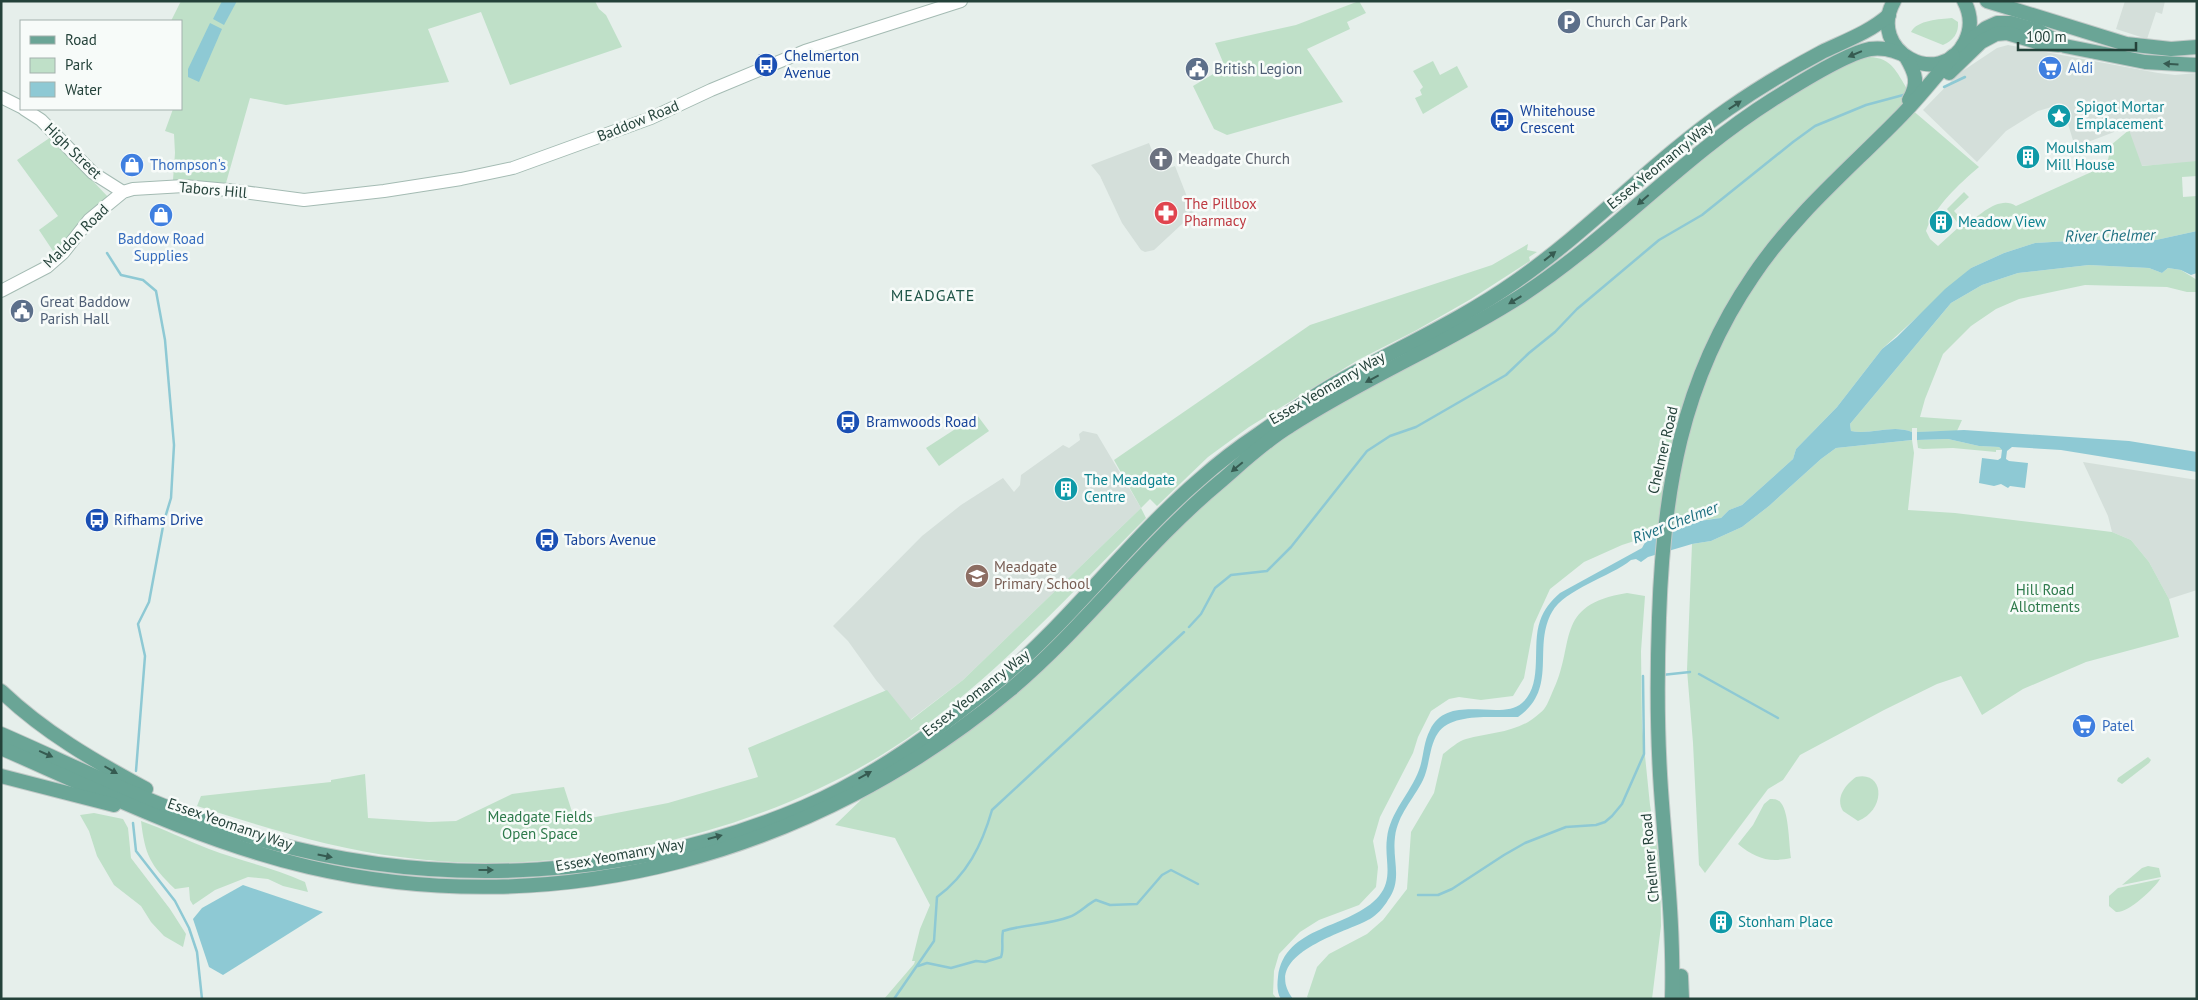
<svg xmlns="http://www.w3.org/2000/svg" width="2198" height="1000" viewBox="0 0 2198 1000" font-family="'PT Sans',sans-serif">
<style>
.built{fill:#d4dfda}
.green{fill:#bfe0c8}
.water{fill:#8ec9d4}
.lines{fill:none;stroke-linecap:round;stroke-linejoin:round}
.stream{stroke:#8ec9d4;stroke-width:2.5}
.secondary-casing{stroke:#a4bbb3;stroke-width:14}
.primary-casing{stroke:#c2cac8;stroke-width:16}
.secondary{stroke:#fff;stroke-width:12}
.primary{stroke:#6aa596;stroke-width:14}
.oneway{fill:#365b51}
.labels{text-anchor:middle;stroke-width:5;stroke-linejoin:round;paint-order:stroke}
.service-label{font-size:15px;fill:#4e5e75;stroke:#f7fbf9;text-anchor:start}
.transit-label{font-size:15px;fill:#164399;stroke:#f7fbf9;text-anchor:start}
.shop-label{font-size:15px;fill:#366cbe;stroke:#f7fbf9;text-anchor:start}
.culture-label{font-size:15px;fill:#0d838f;stroke:#f7fbf9;text-anchor:start}
.street-label{font-size:15px;fill:#24423a;stroke:#f7fbf9}
.worship-label{font-size:15px;fill:#5b616d;stroke:#f7fbf9;text-anchor:start}
.health-label{font-size:15px;fill:#be3a42;stroke:#f7fbf9;text-anchor:start}
.education-label{font-size:15px;fill:#785e54;stroke:#f7fbf9;text-anchor:start}
.park-label{font-size:15px;fill:#2d7a4b;stroke:#f7fbf9}
.water-label{font-size:16px;font-style:italic;fill:#1c6f80;stroke:#f7fbf9}
.neighbourhood-label{font-size:16px;letter-spacing:1px;fill:#1f5548;stroke:#f7fbf9}
</style>
<rect width="100%" height="100%" fill="#e6efeb"/>
<g class="built">
<path d="M2125,1h40l-3,13 -6,-2 -9,27 -31,-10z"/>
<path d="M2008,45l150,28 17,2 22,-2v89l-58,4 -12,-39 -52,20 -13,-43 -24,7 -32,20 -29,31 -54,-52 35,-36 39,-26z"/>
<path d="M1149,143l11,28 15,-5 16,41 4,5 -41,38 -9,2 -4,-2 -19,-27 -22,-47 -9,-11z"/>
<path d="M1083,431l14,3 44,74 -178,172 -53,40 -34,-40 -28,-39 -15,-15 89,-90 39,-31 42,-27 11,14 6,-7 1,-10 42,-30 6,3 11,-8 -1,-6z"/>
<path d="M2083,462l114,18v110l-28,9 -20,-37 -18,-22 -19,-8 -4,-16z"/>
</g>
<g class="green">
<path d="M181,1h414l4,8 7,6 16,32 -112,38 -29,-73 -53,17 21,53 -163,23 -36,-7 -24,85 -53,-3 2,-27 -1,-19 -9,-3 8,-22h8v-88h-10z"/>
<path d="M1359,1l7,12 -19,9 3,7 -43,20 36,53 -116,33 -13,-6 -21,-43 32,-19 -10,-24 81,-18z"/>
<path d="M1952,18l6,4c1,11 -5,19 -15,23l-32,-13c6,-12 29,-13 41,-14z"/>
<path d="M1869,57c24,1 27,15 39,33l-4,13 75,64c-20,17 -44,39 -53,64l4,8 8,7 22,-20 -13,-17 17,-17 5,5 -15,14 13,14c12,-10 33,-30 49,-19l91,-41 4,-20 18,-15 13,36 55,-5v15l-15,1 1,20 14,-1v35l-41,9h-69l-52,3 -31,10 -33,15 -89,81 -45,58 -41,42 -3,10 -51,46 -13,5 -8,8 -25,3 -74,24 -38,17 -34,27 -16,35 -10,54 -11,18 -32,4 -22,-3 -10,2 -18,12 -13,26 -5,16 -33,64 -7,24 5,26 -2,20 -17,18 -40,15 -19,12 -21,22 -5,17 -1,23 4,5h-393l30,-35 1,-3h-3l8,-32 10,-24 -35,-67 -60,-13 31,-30 81,-50 69,-50 164,-174 102,-83 95,-57 144,-76 234,-187 87,-54z"/>
<path d="M1433,61l7,14 17,-9 11,21 -45,27 -8,-16 7,-3 -2,-5 3,-3 -10,-16z"/>
<path d="M51,137l57,60 -53,57 -16,-24 19,-14 -41,-56z"/>
<path d="M1528,244l-1,6 10,2 -8,5 1,4 -59,38 -56,32 -57,29 -109,67 -41,30 -51,49 -7,-7 -9,9 5,10c-73,73 -142,150 -227,212 -139,101 -349,151 -519,127 -70,-9 -136,-30 -203,-51l4,-10 130,-14v-2l34,-6 3,44 61,4 27,-1 56,-27 52,-7 11,34 93,-18 90,-26 -10,-29 139,-58 24,30 52,-40 178,-172 -27,-48 196,-135 182,-60z"/>
<path d="M2089,265l60,3 13,5 6,-5 13,2 16,10v12h-10l-20,-5 -82,-2 -66,14 -23,10 -25,17 -28,28 -18,45 -5,18 42,3 -5,11 -40,1v-4h-5v4c-20,-8 -40,3 -61,-1l-1,-7 101,-121 31,-18 36,-12z"/>
<path d="M977,415l12,16 -50,35 -13,-18z"/>
<path d="M1948,439l31,7 20,1 3,3h-6v2l-43,-4 -30,1 -5,-1 -1,-8z"/>
<path d="M1912,440l2,13 -6,57 47,3 157,19 19,8 18,22 20,37 10,38 -93,25 -63,27 -41,26 -21,-39 -24,8 -53,26 -84,45 -17,25 -15,9 -63,84 -6,-8 -6,-122 -6,-73 5,-126 19,-3 31,-14 27,-21 52,-47 15,-11z"/>
<path d="M1627,593l18,3 -4,55 1,75 8,79 10,59 1,62 -9,73h-343l-2,-2 10,-30 12,-13 38,-20 16,-14 24,-31 4,-57 23,-39 9,-39c7,-5 15,-13 23,-15 26,-7 53,-6 74,-26 6,-4 9,-13 12,-20 25,-49 0,-88 75,-100z"/>
<path d="M2148,757l3,3 -2,3 -27,21 -5,-3 1,-3z"/>
<path d="M1856,777c28,-7 31,32 2,44l-15,-10c-8,-13 2,-26 13,-34z"/>
<path d="M1770,799c4,0 8,0 11,4 8,9 8,43 10,55 -23,5 -36,0 -53,-14l15,-19 11,-21z"/>
<path d="M94,813l29,6 5,9 3,30 39,51 16,25 -3,13 -19,-11 -13,-14 -10,-16 -27,-21 -17,-29 -8,-25 -9,-16z"/>
<path d="M141,821c23,8 45,19 68,28 32,12 65,19 96,33l3,10 -25,-6 -15,-7 -20,-2 -33,13 -22,15 -3,-5 -1,-13 -14,2c-25,-24 -30,-34 -34,-68z"/>
<path d="M2148,866l11,2 2,9 -39,8 20,-17z"/>
<path d="M2160,879c-5,9 -33,35 -44,33l-7,-6v-10l9,-8z"/>
</g>
<g class="water">
<path d="M222,1h15l-13,24 -11,-6z"/>
<path d="M210,23l12,6 -23,53 -11,-5v-8z"/>
<path d="M2197,231v42l-6,2 -10,-5 -13,-2 -6,5 -13,-5 -60,-3 -71,8 -36,12 -31,18 -101,121 1,7c21,4 41,-7 61,1v8l-76,8 -15,11 -52,47 -27,21 -31,14 -19,3 -44,13 -7,5 -5,-3 -5,1c-21,17 -66,29 -79,52 -20,35 7,77 -34,105 -23,1 -66,-5 -80,16 -9,13 -8,32 -15,47 -10,20 -25,34 -28,57 -3,23 8,43 -7,63 -4,7 -11,15 -18,19 -25,14 -111,35 -77,80h-12c-4,-6 -4,-14 -3,-22 6,-52 73,-48 101,-81 15,-18 5,-37 8,-58 3,-26 23,-44 32,-68 5,-13 4,-27 11,-40 18,-38 71,-8 92,-27 22,-19 9,-57 18,-82 4,-12 11,-20 20,-28l82,-45c10,-23 57,-27 79,-30l8,-8 13,-5 51,-46 3,-10 41,-42 45,-58 15,-12 48,-48 26,-21 33,-15 31,-10 52,-3h69z"/>
<path d="M1964,430l165,11 68,11v20l-136,-22 -49,-3 -5,4 -1,8 3,2 19,2 -3,25 -15,-2 -2,2 -7,-4 -7,2 -15,-3 3,-25 16,2 3,-2 1,-8 -3,-3 -20,-1 -31,-7 -31,1v-8z"/>
<path d="M243,885l80,27 -100,63 -14,-8 -16,-48 9,-11z"/>
</g>
<g class="lines">
<g class="stream">
<path d="M1944,87l21,-10"/>
<path d="M107,253l14,22 22,5 13,11 9,49 9,105 -3,53 -7,23 -15,81 -11,22 7,32 -9,115"/>
<path d="M1189,627l12,-13 14,-26 16,-13 36,-4 24,-24 76,-96 23,-15 26,-9 90,-52 23,-22 26,-21 22,-23 82,-69 43,-25 91,-73 22,-16 51,-21 41,-11"/>
<path d="M1699,674l79,44"/>
<path d="M1662,675l28,-3"/>
<path d="M133,823l3,28 39,50 14,27 8,24 5,47"/>
<path d="M1418,895h20l14,-6 52,-34 21,-12 41,-16 30,-2 9,-3 7,-6 10,-12 22,-50 -1,-78"/>
<path d="M918,966l9,-3 24,5 25,-7 9,1 16,-5c3,-8 0,-16 2,-26 22,-7 45,-6 66,-14 10,-3 18,-13 27,-17l14,5 27,-1 25,-29 9,-5 27,14"/>
<path d="M894,999l40,-58 3,-44c30,-22 45,-52 55,-87l192,-178"/>
</g>
<g class="secondary-casing">
<g id="secondary">
<path d="M1,97l20,10"/>
<path d="M24,109l17,11 52,53 30,19"/>
<path d="M1,291l46,-24 16,-14 26,-33 34,-28 10,-3 51,-3 44,4 76,10 80,-9 77,-12 52,-11 138,-50 60,-28 94,-39 156,-50"/>
</g>
</g>
<g class="primary-casing">
<g id="primary">
<path d="M1894,1c-28,50 46,90 71,41 7,-14 6,-28 -1,-41"/>
<path d="M1987,1l139,43 45,5 26,-2"/>
<path d="M1963,46l23,-18 11,-5h14l28,8 26,15 80,16 52,3"/>
<path d="M1906,57c10,17 13,26 3,43"/>
<path d="M1949,73l32,-31 15,-8 11,-1 33,10 19,2"/>
<path d="M1,691c43,41 93,70 145,98"/>
<path d="M1,734c87,38 173,82 265,107 176,49 369,38 538,-34 70,-30 134,-77 193,-125 74,-61 130,-140 202,-202 19,-17 40,-33 61,-47 27,-19 54,-38 83,-54 57,-32 118,-59 172,-97 75,-52 138,-121 213,-173 30,-21 62,-40 94,-57 23,-11 48,-20 67,-37"/>
<path d="M1,748c100,44 201,94 308,119 250,58 506,-14 701,-177 76,-64 135,-146 211,-209 22,-19 44,-40 69,-55 74,-48 156,-82 231,-130 89,-58 161,-139 251,-196 22,-14 75,-47 98,-51 12,-2 21,1 32,5"/>
<path d="M1,776l113,29"/>
<path d="M1681,976l1,23"/>
<path d="M1672,999c2,-70 -6,-139 -11,-209 -4,-57 -4,-114 -2,-172 4,-125 22,-237 94,-342 40,-60 95,-106 145,-157 20,-20 37,-42 55,-63"/>
</g>
</g>
<use href="#secondary" class="secondary"/>
<use href="#primary" class="primary"/>
</g>
<defs><path id="oneway-solid" d="M-6-.8H1V-3.2L6.5 0L1 3.2V.8H-6Z" transform="scale(1.25)"/></defs>
<g class="oneway">
<use href="#oneway-solid" transform="translate(1855 54) rotate(157)"/>
<use href="#oneway-solid" transform="translate(2171 64) rotate(-176)"/>
<use href="#oneway-solid" transform="translate(1735 105) rotate(-33)"/>
<use href="#oneway-solid" transform="translate(1643 200) rotate(139)"/>
<use href="#oneway-solid" transform="translate(1550 256) rotate(-38)"/>
<use href="#oneway-solid" transform="translate(1515 300) rotate(149)"/>
<use href="#oneway-solid" transform="translate(1372 379) rotate(152)"/>
<use href="#oneway-solid" transform="translate(1237 467) rotate(140)"/>
<use href="#oneway-solid" transform="translate(46 754) rotate(24)"/>
<use href="#oneway-solid" transform="translate(111 770) rotate(30)"/>
<use href="#oneway-solid" transform="translate(865 775) rotate(-29)"/>
<use href="#oneway-solid" transform="translate(715 837) rotate(-15)"/>
<use href="#oneway-solid" transform="translate(325 856) rotate(11)"/>
<use href="#oneway-solid" transform="translate(486 870)"/>
</g>
<defs>
<g id="parking-disc" transform="scale(1.25)"><circle r="9.5" fill="#5c6f8a" stroke="#f7fbf9"/><path d="M-3.5-5.5H1a3.5 3.5 0 0 1 0 7H-1V5.5H-3.5ZM-1-3.4V-.6H.8a1.4 1.4 0 0 0 0-2.8Z" fill="#fff"/></g>
<g id="bus-disc" transform="scale(1.25)"><circle r="9.5" fill="#1a4fb4" stroke="#f7fbf9"/><path d="M-5-6H5V4H4V6H2V4H-2V6H-4V4H-5ZM-3.5-4V0h7V-4ZM-3.5 1.2v1.5H-2V1.2ZM2 1.2v1.5H3.5V1.2Z" fill="#fff"/></g>
<g id="supermarket-disc" transform="scale(1.25)"><circle r="9.5" fill="#3f7fe0" stroke="#f7fbf9"/><path d="M-6-5.5h2.5l.6 2H6L4.5 2H-2.5L-4.4-4H-6ZM-1.5 3.2a1.3 1.3 0 1 0 .1 0ZM3 3.2a1.3 1.3 0 1 0 .1 0Z" fill="#fff"/></g>
<g id="civic-disc" transform="scale(1.25)"><circle r="9.5" fill="#5c6f8a" stroke="#f7fbf9"/><path d="M-.6-6.5H3V-4.5H.6V-3L4-1V1h2V6H-6V1h2V-1L-.6-3ZM-1.2 2.5V6h2.4V2.5Z" fill="#fff"/></g>
<g id="sight-disc" transform="scale(1.25)"><circle r="9.5" fill="#0f9aa8" stroke="#f7fbf9"/><path d="M0-6L1.8-2.2L6-1.7L2.9 1.2L3.7 5.4L0 3.3L-3.7 5.4L-2.9 1.2L-6-1.7L-1.8-2.2Z" fill="#fff"/></g>
<g id="building-disc" transform="scale(1.25)"><circle r="9.5" fill="#0f9aa8" stroke="#f7fbf9"/><path d="M-4-6H4V6H1V3H-1V6H-4ZM-2.5-4.3h1.7v1.8h-1.7ZM.8-4.3h1.7v1.8H.8ZM-2.5-1h1.7V.8h-1.7ZM.8-1h1.7V.8H.8Z" fill="#fff"/></g>
<g id="church-disc" transform="scale(1.25)"><circle r="9.5" fill="#6b7280" stroke="#f7fbf9"/><path d="M-1.2-6h2.4v3.5h3.3v2.4h-3.3V6h-2.4V-.1h-3.3v-2.4h3.3Z" fill="#fff"/></g>
<g id="shop-disc" transform="scale(1.25)"><circle r="9.5" fill="#3f7fe0" stroke="#f7fbf9"/><path d="M-5-2.5h2.3a2.7 3.5 0 0 1 5.4 0H5L5.5 6h-11ZM-1.5-2.5h3a1.5 2.3 0 0 0-3 0Z" fill="#fff"/></g>
<g id="pharmacy-disc" transform="scale(1.25)"><circle r="9.5" fill="#e0444e" stroke="#f7fbf9"/><path d="M-2-6h4v4h4v4h-4v4h-4v-4h-4v-4h4Z" fill="#fff"/></g>
<g id="school-disc" transform="scale(1.25)"><circle r="9.5" fill="#8d6e63" stroke="#f7fbf9"/><path d="M0-5L7-2L0 1L-7-2ZM-4 1L0 2.5L4 1V4Q0 6-4 4Z" fill="#fff"/></g>
</defs>
<g fill-rule="evenodd">
<use href="#parking-disc" x="1569" y="22"/>
<use href="#bus-disc" x="766" y="65"/>
<use href="#supermarket-disc" x="2050" y="68"/>
<use href="#civic-disc" x="1197" y="69"/>
<use href="#sight-disc" x="2059" y="116"/>
<use href="#bus-disc" x="1502" y="120"/>
<use href="#building-disc" x="2028" y="157"/>
<use href="#church-disc" x="1161" y="159"/>
<use href="#shop-disc" x="132" y="165"/>
<use href="#pharmacy-disc" x="1166" y="213"/>
<use href="#shop-disc" x="161" y="215"/>
<use href="#building-disc" x="1941" y="222"/>
<use href="#civic-disc" x="22" y="311"/>
<use href="#bus-disc" x="848" y="422"/>
<use href="#building-disc" x="1066" y="489"/>
<use href="#bus-disc" x="97" y="520"/>
<use href="#bus-disc" x="547" y="540"/>
<use href="#school-disc" x="977" y="576"/>
<use href="#supermarket-disc" x="2084" y="726"/>
<use href="#building-disc" x="1721" y="922"/>
</g>
<g class="labels">
<g class="service-label">
<text x="1586" y="27">Church Car Park</text>
<text x="1214" y="74">British Legion</text>
<text x="40" y="307">Great Baddow<tspan x="40" dy="17">Parish Hall</tspan></text>
</g>
<g class="transit-label">
<text x="784" y="61">Chelmerton<tspan x="784" dy="17">Avenue</tspan></text>
<text x="1520" y="116">Whitehouse<tspan x="1520" dy="17">Crescent</tspan></text>
<text x="866" y="427">Bramwoods Road</text>
<text x="114" y="525">Rifhams Drive</text>
<text x="564" y="545">Tabors Avenue</text>
</g>
<g class="shop-label">
<text x="2068" y="73">Aldi</text>
<text x="150" y="170">Thompson's</text>
<text x="161" y="244" text-anchor="middle">Baddow Road<tspan x="161" dy="17">Supplies</tspan></text>
<text x="2102" y="731">Patel</text>
</g>
<g class="culture-label">
<text x="2076" y="112">Spigot Mortar<tspan x="2076" dy="17">Emplacement</tspan></text>
<text x="2046" y="153">Moulsham<tspan x="2046" dy="17">Mill House</tspan></text>
<text x="1958" y="227">Meadow View</text>
<text x="1084" y="485">The Meadgate<tspan x="1084" dy="17">Centre</tspan></text>
<text x="1738" y="927">Stonham Place</text>
</g>
<g class="street-label">
<text transform="translate(638 121) rotate(-22)" y="5">Baddow Road</text>
<text transform="translate(73 151) rotate(44)" y="5">High Street</text>
<text transform="translate(1660 165) rotate(-39)" y="5">Essex Yeomanry Way</text>
<text transform="translate(213 190) rotate(5)" y="5">Tabors Hill</text>
<text transform="translate(76 236) rotate(-44)" y="5">Maldon Road</text>
<text transform="translate(1327 388) rotate(-30)" y="5">Essex Yeomanry Way</text>
<text transform="translate(1663 450) rotate(-77)" y="5">Chelmer Road</text>
<text transform="translate(976 693) rotate(-38)" y="5">Essex Yeomanry Way</text>
<text transform="translate(230 824) rotate(19)" y="5">Essex Yeomanry Way</text>
<text transform="translate(620 855) rotate(-10)" y="5">Essex Yeomanry Way</text>
<text transform="translate(1650 858) rotate(-95)" y="5">Chelmer Road</text>
</g>
<g class="worship-label">
<text x="1178" y="164">Meadgate Church</text>
</g>
<g class="health-label">
<text x="1184" y="209">The Pillbox<tspan x="1184" dy="17">Pharmacy</tspan></text>
</g>
<g class="education-label">
<text x="994" y="572">Meadgate<tspan x="994" dy="17">Primary School</tspan></text>
</g>
<g class="park-label">
<text x="2045" y="595">Hill Road<tspan x="2045" dy="17">Allotments</tspan></text>
<text x="540" y="822">Meadgate Fields<tspan x="540" dy="17">Open Space</tspan></text>
</g>
<g class="water-label">
<text transform="translate(2110 235) rotate(-1)" y="6">River Chelmer</text>
<text transform="translate(1675 522) rotate(-21)" y="6">River Chelmer</text>
</g>
<g class="neighbourhood-label">
<text x="933" y="301">MEADGATE</text>
</g>
</g>
<rect width="2198" height="1000" fill="none" stroke="#24423a" stroke-width="5"/>
<rect x="20" y="20" width="162" height="90" fill="#f7fbf9" stroke="#a3b1ad"/>
<rect x="30" y="36" width="25" height="8" fill="#6aa596" stroke="#a3b1ad"/>
<text x="65" y="45" font-size="15" fill="#24423a">Road</text>
<rect x="30" y="58" width="25" height="15" fill="#bfe0c8" stroke="#a3b1ad"/>
<text x="65" y="70" font-size="15" fill="#24423a">Park</text>
<rect x="30" y="82" width="25" height="15" fill="#8ec9d4" stroke="#a3b1ad"/>
<text x="65" y="95" font-size="15" fill="#24423a">Water</text>
<path d="M2018 42v8h118v-8" fill="none" stroke="#24423a" stroke-width="2.5"/>
<text x="2026" y="42" font-size="15" fill="#24423a" stroke="#f7fbf9" stroke-width="4" paint-order="stroke">100 m</text>
</svg>
